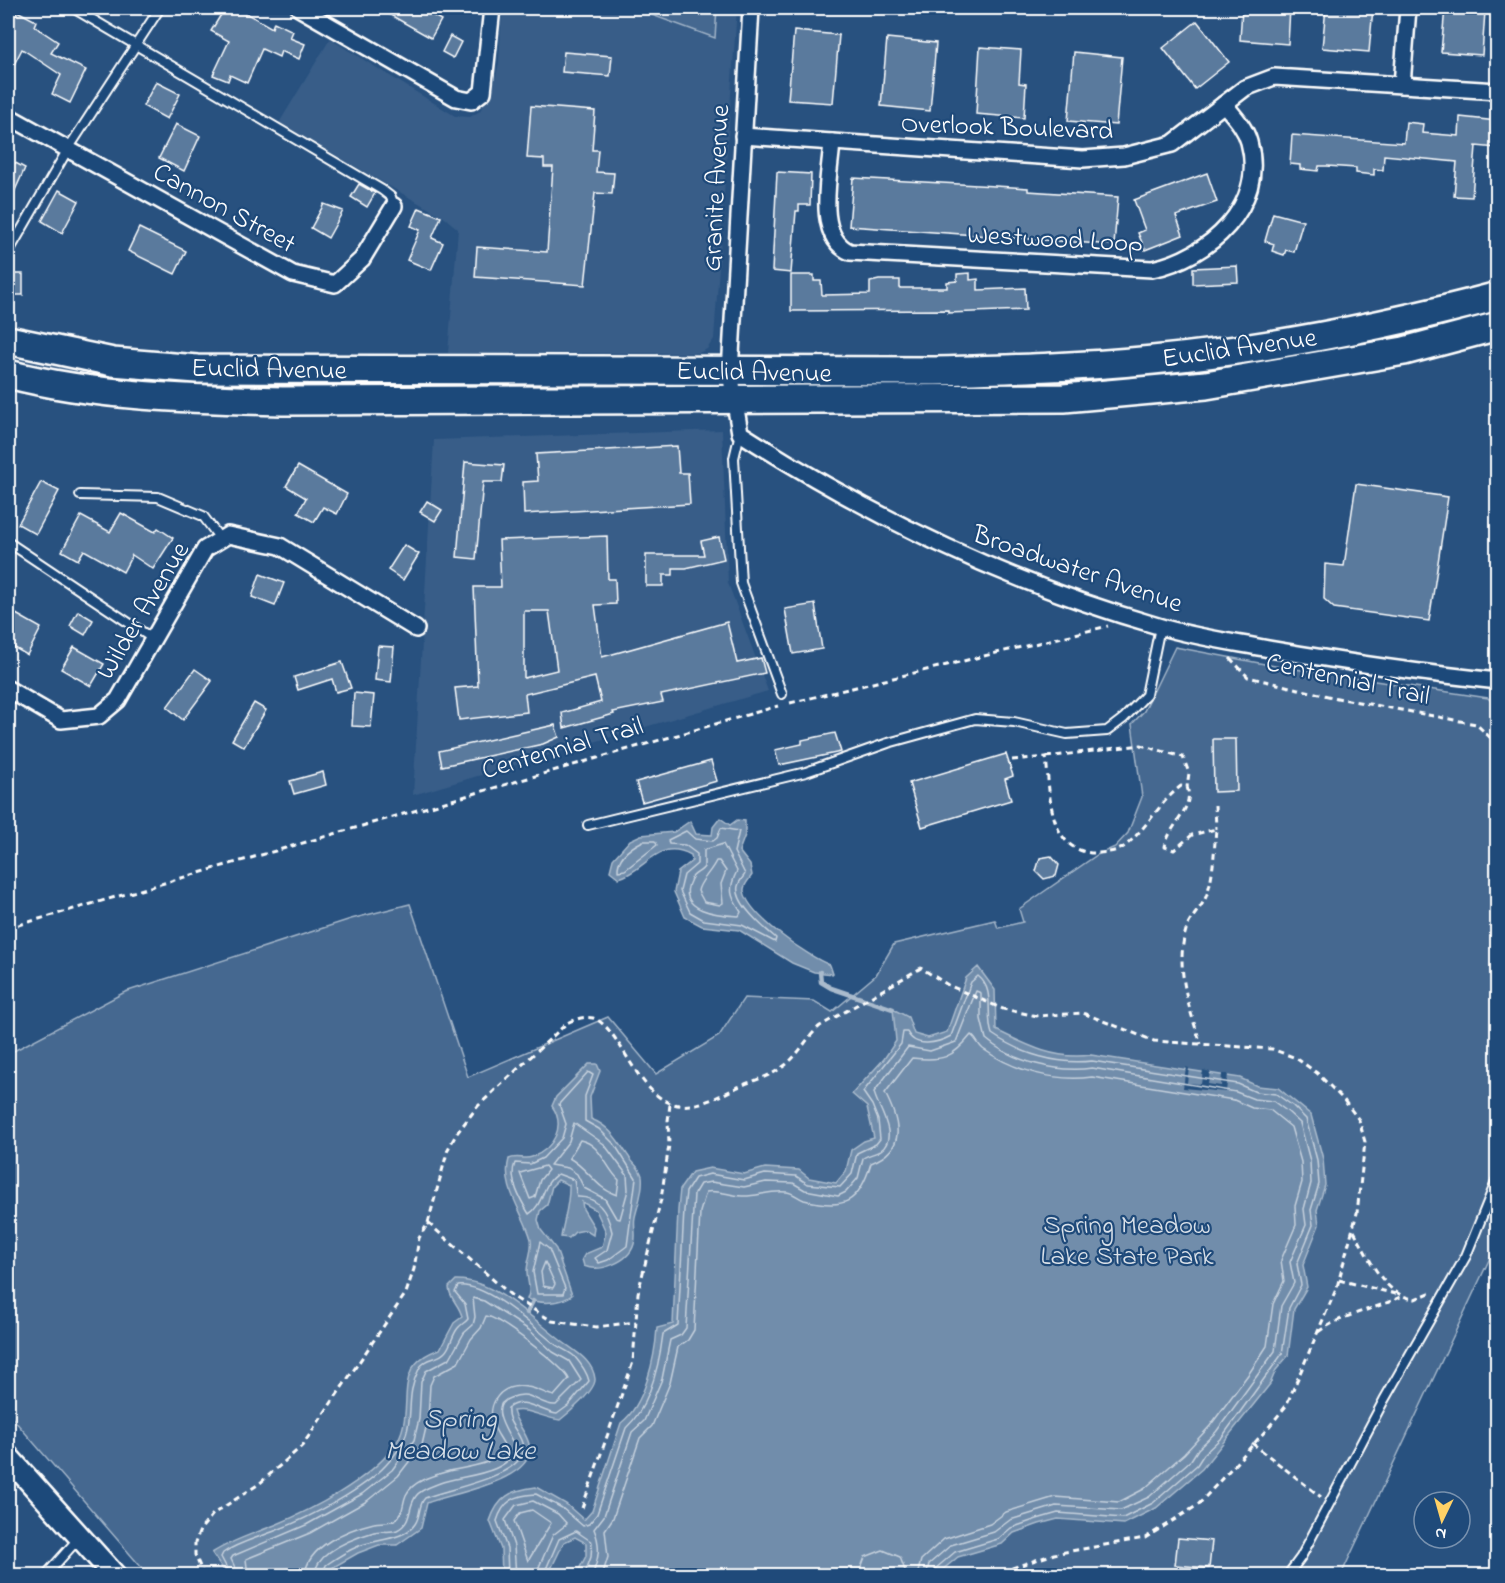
<svg xmlns="http://www.w3.org/2000/svg" width="1505" height="1583" viewBox="0 0 1505 1583" font-family="'Indie Flower',sans-serif">
<style>
.built{fill:#375d88}
.green{fill:#446890;stroke:#a2b4c8;stroke-width:1.5}
.water{fill:#718dab;stroke:#aabbcd;stroke-width:1.5}
.pier{fill:#28517f}
.lines{fill:none;stroke-linecap:round;stroke-linejoin:round}
.shore{stroke:#c6d1dd;stroke-width:1.5}
.stream{stroke:#aabbcd;stroke-width:4.5}
.building{fill:#5a7a9d;stroke:#fff;stroke-width:1.5;fill-rule:evenodd}
.lane-casing{stroke:#fff;stroke-width:12}
.street-casing{stroke:#fff;stroke-width:20}
.secondary-casing{stroke:#fff;stroke-width:26}
.highway-casing{stroke:#fff;stroke-width:32}
.path{stroke:#fff;stroke-width:3;stroke-dasharray:6 4.5;stroke-linecap:butt}
.lane{stroke:#1f4a7a;stroke-width:8}
.street{stroke:#1f4a7a;stroke-width:15}
.secondary{stroke:#1f4a7a;stroke-width:21}
.highway{stroke:#1f4a7a;stroke-width:27}
.labels{text-anchor:middle;stroke-width:4.5;stroke-linejoin:round;paint-order:stroke}
.street-label{font-size:27px;fill:#fff;stroke:#1f4a7a}
.park-label{font-size:27px;fill:#dae1e9;stroke:#1f4a7a}
.water-label{font-size:28px;font-style:italic;fill:#d4dde6;stroke:#1f4a7a}
</style>
<rect width="100%" height="100%" fill="#28517f"/>
<filter id="ink" filterUnits="userSpaceOnUse"><feTurbulence type="fractalNoise" baseFrequency=".0167" numOctaves="2"/><feDisplacementMap in="SourceGraphic" scale="12" xChannelSelector="R" yChannelSelector="G"/><feConvolveMatrix kernelMatrix="1 2 1 2 8 2 1 2 1" color-interpolation-filters="sRGB"/></filter>
<g filter="url(#ink)">
<g class="built">
<path d="M502,8h235l-23,331 -7,10 -8,4h-251l10,-124 -13,-11 -166,-95 51,-84 125,77 15,1 10,-6 15,-32 4,-16z"/>
<path d="M722,430l6,153 40,108 -355,104 21,-355z"/>
</g>
<g class="green">
<path d="M633,8h84l-2,30z"/>
<path d="M1175,647l100,19 213,32 9,9v536l-156,332h-1193l-140,-162v-359l117,-62 226,-73 59,-15 58,173 140,-60 48,57 63,-38 25,-38 70,3 18,11 44,-37 18,-31 101,-24 3,8 25,-6 -4,-13 78,-54 18,-8 13,-14 14,-36 -10,-73 12,-13z"/>
</g>
<g class="water">
<path d="M720,818l10,7 7,-5 8,1v14l-6,16 11,14 2,10c-3,5 -9,10 -8,16 4,24 64,66 86,74l3,9 -19,-2 -22,-9 -53,-33 -37,-4 -17,-9 -11,-25 4,-20 14,-11 -1,-6c-34,-18 -45,16 -72,23l-9,-7 3,-12 17,-19 11,-5 33,-3 16,-11 6,13 16,1 1,-8z"/>
<path d="M978,967l17,23 1,40c32,16 59,30 95,25l149,23 17,8 21,2 33,27 12,44 2,26 -8,25 2,15 -16,40 4,22 -13,22 -6,47 -12,14 -6,14 -68,85 -46,39 -32,16 -66,-5 -19,5 -25,9 -12,11 -44,13 -23,19 -40,-1 -13,-3 -3,4 -303,-1 10,-19v-13l-11,-6 -11,5 -16,33h-46l-1,-26 -11,-28c8,-24 21,-31 46,-34l30,17 18,16 8,-9 29,-88c24,-18 34,-65 36,-95l16,-4 5,-114 2,-21 12,-17 18,-4 34,6 21,-6 34,2 10,8 27,5 10,-12 5,-21 13,-9 10,-3 -7,-31 -15,-13 32,-35 12,-18 -3,-32 15,8 6,17 14,4 19,-6 19,-54z"/>
<path d="M589,1064h8l3,7 -10,26 1,22c19,7 27,22 38,38 4,7 11,10 13,19 2,13 -4,28 -7,41 -2,9 2,18 -1,27 -5,18 -34,29 -50,22l-2,-7 3,-5 17,-7 4,-15 -10,-22 -14,-8 1,7 11,18 -1,8 -8,-5 -10,2 -6,6 -8,-1c3,-18 9,-35 8,-52l-11,-5 -6,6 -5,19 -7,6 -2,9 3,10 15,19 16,46c-11,9 -32,9 -45,4 5,-10 0,-17 0,-27 0,-12 6,-21 4,-33 -7,-26 -30,-51 -22,-80 8,-4 15,1 23,-2 22,-8 34,-31 20,-51l4,-9z"/>
<path d="M456,1280c37,-1 76,38 103,59 13,11 34,20 36,40 1,11 -26,34 -35,41 -17,-2 -31,-12 -47,-9 3,12 13,21 16,33 9,37 -78,49 -102,59l-6,25 -24,17h-18l-21,8 -28,16 -3,6h-100l-15,-22c20,-13 41,-19 63,-28 39,-16 92,-44 118,-77 28,-37 -8,-81 47,-99l14,-26 8,-6c-2,-12 -13,-18 -13,-30z"/>
</g>
<path class="pier" d="M1186,1067l3,1 -2,15 14,1 2,-14 7,2 -2,12 13,2 1,-12h6l-2,18 -43,-4z"/>
<g class="lines">
<g class="shore">
<path d="M721,828l18,3 -5,21 11,22c-2,4 -6,7 -7,12 -4,17 26,42 38,52l-1,4 -33,-17 -38,-5 -14,-8 -10,-21 4,-16 13,-11v-10l-12,-9 -16,-1 -1,-4 18,-9 9,8 18,2 4,-3z"/>
<path d="M643,841h12l2,4 -32,25 -7,1c-1,-15 13,-24 25,-30z"/>
<path d="M723,844l14,27c-9,18 -7,25 4,41l-2,4c-19,-1 -65,-4 -48,-37 2,-5 10,-7 13,-12v-17z"/>
<path d="M716,861h3l7,10 -5,13 2,19 -3,2 -16,-3 -6,-11c1,-9 13,-19 18,-30z"/>
<path d="M588,1072l5,3 -8,21v25l14,8 16,16 21,33 -9,68 -19,14 -9,3 -4,-5 12,-8 5,-18c-4,-19 -14,-36 -35,-35l-3,-17 -16,-6c-16,8 -14,31 -29,40 -8,-13 -21,-35 -14,-51l15,1 13,-6 19,-20 4,-14 -7,-20z"/>
<path d="M574,1123l30,21 23,31 1,15 -8,29 -4,-1 -11,-19 -21,-11 -7,-14 -9,-6 -18,-3 19,-24z"/>
<path d="M580,1140c21,4 25,27 39,40l-2,15c-21,-6 -29,-27 -48,-37z"/>
<path d="M545,1166l3,4 -8,10 -5,17 -5,2 -10,-26z"/>
<path d="M540,1242l9,7 16,39 -2,6h-26l-4,-22z"/>
<path d="M545,1262l10,22 -2,4 -10,-2 -2,-14z"/>
<path d="M532,1510l19,13 -23,38 -14,-40 6,-8z"/>
<path d="M231,1576l-10,-19 2,-4c16,-11 35,-15 54,-23 32,-12 86,-40 109,-65 38,-40 14,-59 33,-96 6,-12 19,-9 26,-17 6,-6 7,-17 13,-24 3,-4 7,-5 10,-9l-3,-15 -10,-12 3,-6c30,-3 75,41 98,59 6,4 14,7 19,12 6,7 12,15 14,24l-21,25 -11,8c-16,-2 -35,-19 -49,-6 -2,16 13,24 15,39 4,29 -77,42 -98,51 -7,7 -4,18 -10,26 -10,16 -39,15 -56,22 -12,5 -23,12 -33,19l-4,11"/>
<path d="M239,1576l-8,-17 2,-3 73,-31 56,-31 30,-24 22,-30 5,-21 2,-37 5,-11 24,-13 14,-25 9,-8 2,-8 -2,-19 11,3 45,29 24,22 16,9 12,19 -25,25c-10,1 -18,-6 -27,-9 -6,-2 -14,0 -19,2 -24,8 0,37 5,50 -6,27 -53,27 -75,35 -7,3 -19,6 -24,13 -9,12 -3,26 -19,34 -7,3 -16,0 -23,2 -20,6 -58,19 -60,44"/>
<path d="M248,1576l-2,-17 64,-26 57,-32 31,-25 24,-31 6,-26 2,-34 4,-9 24,-13 13,-24 10,-11 5,-12c13,1 78,51 83,63l-15,17c-9,-2 -17,-8 -27,-9 -25,-5 -42,16 -33,40 3,7 8,13 11,20 -6,18 -40,20 -56,24 -14,4 -36,9 -43,24 -4,9 -2,18 -10,24 -7,5 -15,2 -22,4 -25,6 -68,23 -69,53"/>
<path d="M508,1576l-1,-28 -10,-27c6,-20 18,-26 39,-27l26,14 21,18 6,-2 8,-10 29,-86c24,-22 33,-62 37,-94l15,-9 6,-115 2,-18 9,-14 15,-4 34,6 21,-6 31,2 12,8 32,3 12,-13 5,-21 19,-9 4,-5 -2,-19 -6,-15 -9,-13 38,-48 2,-12h4c8,17 31,11 44,4l20,-54 7,-6c18,14 7,39 14,58 29,20 65,31 100,27l146,23 18,8 20,2 17,12 13,13 11,41 2,24 -8,26 2,15 -16,39 4,21 -12,23 -7,46 -60,83 -18,17 -7,11 -44,38 -30,15 -65,-5 -21,6 -26,9 -13,11 -43,13 -20,17 -2,7"/>
<path d="M516,1576l-2,-30 -9,-26 11,-15 17,-4 25,13 9,10 -14,11 -18,41"/>
<path d="M543,1576l16,-37 17,-8 16,11 -1,15 -7,19"/>
<path d="M592,1576c7,-18 9,-30 2,-47l10,-13 28,-84 12,-11 18,-42 8,-39 11,-5 5,-7 8,-134 6,-10 11,-2 33,5 22,-5 27,1 12,7 33,6 8,-4 12,-14 5,-20c6,-4 13,-4 18,-8 19,-14 -5,-45 -7,-58l34,-45 22,4 26,-9 20,-51 5,2v26l5,20c26,23 73,34 106,29l144,24 18,7 19,2 15,11 12,11 10,38 1,22 -7,26 2,16 -16,37 4,21 -13,23 -6,45 -59,81 -18,17 -7,11 -42,37 -28,13 -65,-4 -46,14 -16,12 -43,13 -22,19 -3,12"/>
<path d="M602,1576l6,-19 -3,-27 8,-12 27,-80 12,-12 18,-43 8,-36 10,-7 6,-10 6,-118 6,-20c11,-3 24,4 36,4 15,1 27,-6 45,-4 7,1 11,6 17,8 40,10 55,4 67,-37 36,-14 29,-41 14,-70l27,-35c30,3 40,1 59,-23 5,3 7,10 12,14 31,22 72,33 109,28l142,23 18,8 18,2 21,17 10,35 1,20 -7,24 1,19 -15,35 3,21 -11,23 -6,42 -17,26 -40,54 -26,28 -40,35 -25,13 -64,-5 -49,15 -16,12 -46,15 -23,21 -4,16"/>
<path d="M858,1576l7,-19 18,-7 17,7 7,19"/>
</g>
<g class="stream">
<path d="M820,972l1,10 10,6 62,21"/>
<path d="M527,1313l6,-12"/>
</g>
</g>
<g class="building">
<path d="M225,8h12l35,20 2,-6 19,9 -3,7 15,6 -6,15 -18,-8 -2,6 -17,-8 -15,34 -17,-8 -2,6 -15,-6 16,-34 -18,-10z"/>
<path d="M378,8h42l21,12 -10,18z"/>
<path d="M1242,8h48l-2,36 -48,-4z"/>
<path d="M1326,8h47l-4,44 -47,-4z"/>
<path d="M1445,8l40,3 -3,44 -41,-3z"/>
<path d="M17,11l19,10 -2,5 24,16 -7,11 35,17 -16,33 -18,-9 9,-19 -39,-26 -14,27v-47z"/>
<path d="M1197,21l32,41 -34,27 -32,-41z"/>
<path d="M794,31l45,4 -6,68 -45,-3z"/>
<path d="M450,36l11,6 -8,16 -11,-6z"/>
<path d="M887,38l49,5 -6,68 -49,-5z"/>
<path d="M980,47l41,3 -2,33 7,1 -2,34 -48,-4z"/>
<path d="M564,52l48,4 -2,20 -48,-4z"/>
<path d="M1074,52l48,5 -6,68 -48,-4z"/>
<path d="M156,82l24,12 -13,25 -24,-13z"/>
<path d="M531,106l64,5 -3,39h6l-2,22 18,1 -2,21 -17,-1 -10,92 -110,-8 2,-30 70,5 6,-85h-9v-8l-17,-1z"/>
<path d="M1460,117l37,4v27l-21,-2 -4,51 -18,-1 3,-34 -73,-7 -1,15 -9,-1v6l-18,-2v-5l-29,-2h-8l-1,5 -18,-2v-4l-10,-1 2,-29 112,8 2,-21 17,2 -1,9 37,3z"/>
<path d="M176,124l24,12 -16,35 -25,-13z"/>
<path d="M8,159l17,9 -17,38z"/>
<path d="M777,172l34,2 -1,31h-11v6h-3l-5,62 -19,-2z"/>
<path d="M1207,173l10,29 -41,14 7,19 -38,15 -7,-17 7,-3 -11,-30z"/>
<path d="M853,178l142,8 33,2v3l90,6 -4,48 -265,-19z"/>
<path d="M359,184l16,9 -8,14 -16,-10z"/>
<path d="M59,190l20,11 -17,32 -20,-12z"/>
<path d="M324,204l19,7 -15,27 -17,-10z"/>
<path d="M419,208l22,9 -9,21 11,5 -12,27 -24,-10 13,-30 -9,-4z"/>
<path d="M1273,213l30,8 -9,31 -8,-2 -2,5 -12,-4 2,-7 -9,-3z"/>
<path d="M139,228l47,23 -11,23 -47,-23z"/>
<path d="M1237,266l1,16 -45,2v-16z"/>
<path d="M970,273v7l8,-1v11l47,-2 1,22 -78,3v-3l-157,1v-36h23v6h7l1,14 48,-1v-12l9,-2h21v8h47v-6l10,-1v-7z"/>
<rect x="8" y="274" width="15" height="21"/>
<path d="M677,446l2,27h9l2,31 -166,10 -1,-32 15,-1 -2,-27z"/>
<path d="M465,462l39,3 -2,17h-19l-7,77 -19,-2z"/>
<path d="M298,466l49,28 -10,20 -14,-7 -9,15 -16,-9 8,-15 -20,-12z"/>
<path d="M41,482l18,9 -23,43 -18,-10z"/>
<path d="M1356,484l92,13 -19,124 -95,-13 -10,-9 1,-35 19,2z"/>
<path d="M427,501l15,9 -7,11 -15,-9z"/>
<path d="M121,513l34,19 3,-4 15,10 -20,31 -21,-14 -9,17 -39,-22 -6,10 -16,-9 19,-35 29,16z"/>
<path d="M607,536l1,43h7l1,25 -21,1 7,52 125,-35 10,41 24,-5 4,15 -104,22 2,7 -50,10 1,2 -50,14 -2,-15 39,-11 -6,-25 -70,17 2,18 -68,8 -4,-32 23,-2 -4,-99h27l-2,-47zM524,611h25l8,59 -33,8z"/>
<path d="M719,537l5,22 -38,9h-13v7h-10v11h-17v-31h58l-3,-14z"/>
<path d="M404,545l15,9 -16,26 -15,-10z"/>
<path d="M260,574l24,9 -9,23 -23,-9z"/>
<path d="M815,604l7,45 -29,5 -8,-45z"/>
<path d="M78,611l15,9 -8,15 -15,-9z"/>
<path d="M16,614l25,14 -14,27 -19,-11v-28l5,3z"/>
<path d="M378,646l16,1 -3,35 -16,-2z"/>
<path d="M74,647l30,17 -13,22 -30,-17z"/>
<path d="M342,662l9,26 -15,4 -4,-13 -34,11 -4,-13z"/>
<path d="M195,669l17,12 -29,39 -16,-13z"/>
<path d="M354,693l20,2 -3,32 -19,-1z"/>
<path d="M254,703l12,7 -22,37 -12,-7z"/>
<path d="M555,725l4,12 -16,7 -101,22 -3,-15z"/>
<path d="M835,733l6,19 -62,13 -4,-15 27,-6v-4z"/>
<path d="M1213,739h23l1,52 -23,1z"/>
<path d="M1006,754l7,22 -8,3 6,21 -89,27 -13,-44z"/>
<path d="M711,761l6,20 -75,21 -6,-20z"/>
<path d="M323,772l3,13 -32,9 -4,-13z"/>
<path d="M1051,856l8,9 -3,11 -12,3 -8,-8 4,-13z"/>
<path d="M1178,1538l34,3 -3,27 -34,-3z"/>
</g>
<g class="lines">
<g class="lane-casing">
<g id="lane">
<path d="M73,8l309,182 9,7 3,9"/>
<path d="M8,253l60,-104 92,-141"/>
<path d="M740,433l-6,25 7,125 41,111"/>
<path d="M80,495l78,2 45,19 18,24"/>
<path d="M8,542l145,97"/>
<path d="M588,825l218,-53 82,-29 87,-24 39,3 53,12 40,-3 17,-13 22,-23 14,-68"/>
<path d="M45,1576l34,-38"/>
<path d="M1287,1576l14,-19 83,-157 82,-144 32,-79"/>
</g>
</g>
<g class="street-casing">
<g id="street">
<path d="M299,8l157,90 15,3 12,-9 9,-84"/>
<path d="M751,8l-21,364 10,61c131,84 268,150 418,193 36,11 74,16 111,23 76,13 151,24 229,32"/>
<path d="M1402,85l6,-77"/>
<path d="M8,116l285,158 42,10 27,-25 32,-53"/>
<path d="M743,136l340,23 41,-3 48,-12 73,-56 29,-11 224,14"/>
<path d="M832,142c-2,33 -18,94 18,110l302,17c56,-11 115,-63 97,-127 -4,-15 -15,-26 -25,-38"/>
<path d="M8,689l53,31 38,-4 19,-16 87,-151 23,-14 52,11 136,83"/>
</g>
</g>
<g class="secondary-casing">
<path id="secondary" d="M8,1457l107,119"/>
</g>
<g class="highway-casing">
<g id="highway">
<path d="M8,340l105,22 84,7 738,2c73,-2 146,-4 218,-11 116,-11 232,-34 345,-64"/>
<path d="M8,374c89,23 183,25 275,27l781,-3 142,-13 198,-34 94,-25"/>
</g>
</g>
<g class="path">
<path d="M1230,658l18,19 84,20 144,27 22,21"/>
<path d="M790,703l318,-77"/>
<path d="M1046,757l95,-12 42,12 6,16 -2,14"/>
<path d="M1012,760l34,-3c4,34 1,94 48,96 9,0 24,-1 31,-7 21,-17 35,-44 56,-60l6,1c8,22 -19,39 -22,60l9,3 18,-15 24,-6c-2,21 -2,44 -9,65 -4,13 -17,23 -21,36 -11,37 3,79 15,114"/>
<path d="M1215,805l1,24"/>
<path d="M8,928l770,-222"/>
<path d="M428,1223l84,73 40,25 44,6 40,-5"/>
<path d="M1354,1231c14,24 29,65 61,68l17,-7"/>
<path d="M1339,1280l57,14"/>
<path d="M1318,1332c28,-20 56,-21 86,-37"/>
<path d="M1252,1443l69,54"/>
<path d="M582,1508l51,-146 5,-69 23,-94 8,-54 -1,-24 2,-17"/>
<path d="M204,1576l-9,-21v-12l5,-13 13,-16 46,-30 43,-38 104,-153 8,-24 5,-31 9,-15 20,-74 9,-16 21,-27 89,-83c8,-4 18,-7 26,-5 31,10 46,95 98,87 16,-2 33,-11 47,-18 16,-7 32,-10 46,-21 15,-11 22,-28 36,-40l101,-58 27,17 55,24 34,7 46,-3 71,28 118,8 24,9 21,15 26,26 16,21 6,22 -8,71 -20,74 -51,119 -18,22 -70,77 -53,33 -91,16 -66,22"/>
</g>
<use href="#lane" class="lane"/>
<use href="#street" class="street"/>
<use href="#secondary" class="secondary"/>
<use href="#highway" class="highway"/>
</g>
</g>
<g class="labels">
<g class="street-label">
<text transform="translate(1007 126) rotate(2)" y="9">Overlook Boulevard</text>
<text transform="translate(715 188) rotate(-87)" y="9">Granite Avenue</text>
<text transform="translate(225 207) rotate(29)" y="9">Cannon Street</text>
<text transform="translate(1055 238) rotate(3)" y="9">Westwood Loop</text>
<text transform="translate(1239 347) rotate(-8)" y="9">Euclid Avenue</text>
<text transform="translate(269 368) rotate(1)" y="9">Euclid Avenue</text>
<text transform="translate(754 371) rotate(1)" y="9">Euclid Avenue</text>
<text transform="translate(1078 568) rotate(19)" y="9">Broadwater Avenue</text>
<text transform="translate(142 610) rotate(-59)" y="9">Wilder Avenue</text>
<text transform="translate(1348 678) rotate(12)" y="9">Centennial Trail</text>
<text transform="translate(562 747) rotate(-16)" y="9">Centennial Trail</text>
</g>
<g class="park-label">
<text x="1127" y="1233">Spring Meadow<tspan x="1127" dy="31">Lake State Park</tspan></text>
</g>
<g class="water-label">
<text x="460" y="1427">Spring<tspan x="460" dy="32">Meadow Lake</tspan></text>
</g>
</g>
<rect width="1505" height="1583" fill="none" stroke="#1f4a7a" stroke-width="30"/>
<rect x="15" y="15" width="1475" height="1553" fill="none" stroke="#fff" stroke-width="2" filter="url(#ink)"/>
<g transform="translate(1442 1520) rotate(185)"><circle r="28" fill="#1f4a7a" stroke="#7992af" stroke-width="1.5"/>
<path d="M0-4.5L10 22L0 15L-10 22Z" fill="#ffd166"/>
<text y="-9" font-size="16" font-weight="bold" text-anchor="middle" fill="#ffffff">N</text>
</g>
</svg>
